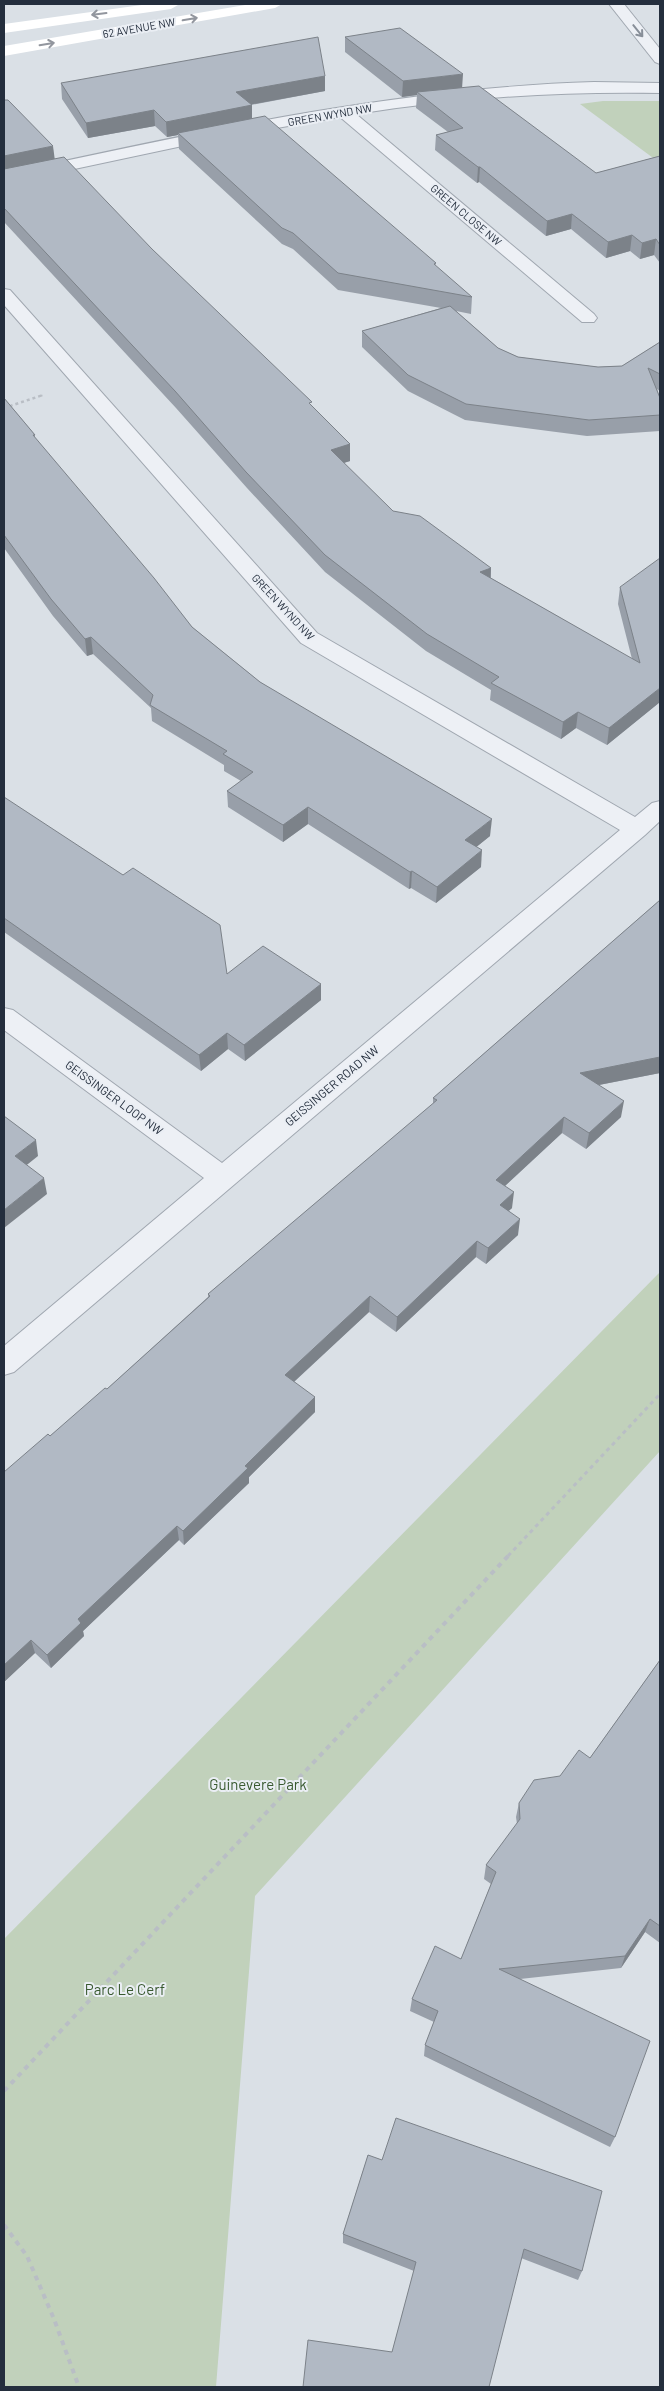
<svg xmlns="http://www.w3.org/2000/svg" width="664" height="2391" viewBox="0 0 664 2391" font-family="Barlow,sans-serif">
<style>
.green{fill:#c1d1bb}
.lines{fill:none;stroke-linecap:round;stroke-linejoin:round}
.minor-casing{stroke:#a0a7b0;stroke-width:2}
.path-far3{stroke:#b9bec5;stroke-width:2;stroke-dasharray:2.5 2.5;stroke-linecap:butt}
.path-far2{stroke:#b9bec5;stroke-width:2.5;stroke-dasharray:3 3;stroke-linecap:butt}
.path-far1{stroke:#b9bec5;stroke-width:3;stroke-dasharray:4 4;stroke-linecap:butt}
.path{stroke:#b9bec5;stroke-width:4;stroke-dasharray:5 5;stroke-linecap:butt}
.minor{fill:#edf0f5;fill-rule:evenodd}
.secondary{fill:#fff;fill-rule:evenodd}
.wall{fill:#989fa9}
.shaded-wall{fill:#7c8289}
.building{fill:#b1b9c4;stroke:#7c8289}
.oneway{stroke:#92969e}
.oneway2{stroke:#888f99}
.labels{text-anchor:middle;stroke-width:4;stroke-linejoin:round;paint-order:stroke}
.far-street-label{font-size:11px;fill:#242e3d;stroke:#eaeef4}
.street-label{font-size:12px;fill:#242e3d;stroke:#eaeef4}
.near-park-label{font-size:15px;fill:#395a30;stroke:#eaeef4}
</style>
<rect width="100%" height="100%" fill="#dae0e6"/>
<g class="green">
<path d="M603,101h57v62l-80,-59z"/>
<path d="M660,1272v179l-405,445 -39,491h-212v-448z"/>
</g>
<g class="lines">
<g class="minor-casing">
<g id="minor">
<path d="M609,4h15l36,45v15l-5,-2z"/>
<path d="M594,82l66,1v10c-101,-2 -203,5 -304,21l238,200 3,4 -3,4h-12l-242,-205 -120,21 -216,46v-10c195,-42 390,-86 590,-92z"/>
<path d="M4,289l6,1 307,343 318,184 17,-14 8,-2v20l-15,14 -631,537 -10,3v-29l200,-168 -200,-148v-22l9,2 209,153 398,-333 -319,-187 -297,-338z"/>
</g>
</g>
<path class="path-far3" d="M40,396l4,-1"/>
<path class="path-far2" d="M4,408l39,-13"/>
<path class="path-far1" d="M508,1556l152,-162"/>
<g class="path">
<path d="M4,2091l505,-536"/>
<path d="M4,2225l23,31 27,63 25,68"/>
</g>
<use href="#minor" class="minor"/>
<g class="secondary">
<path d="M149,4l29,1 -7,4 -167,24v-9z"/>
<path d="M251,4h31l-7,4 -271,48v-10z"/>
</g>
</g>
<g class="wall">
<path d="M345,37l117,51 134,85 64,-17v107l-6,-8 -14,4 -10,-8 -24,7 -35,-29 -25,7 -67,-54 -2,1 -42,-33 1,-15 12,-3 -32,-24 1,-13 -15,2 -57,-45z"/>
<path d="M325,76v15l-74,14 1,14 184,144 -1,3 37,31 -1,17 -15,-3 42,37 20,9 80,10 24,-1 38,-24v49l-3,-2 3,9v33l-73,5 -122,-16 -57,-29 -46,-44v-16l79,-23 -103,-18 -45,-41 -11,-5 -103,-95 -1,-14 -11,2 -12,-11 -67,12 -26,-39 -1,-16z"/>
<path d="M4,100l50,59 98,90 198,195v17l-7,2 50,48 98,57v10l141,81 -14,-55 2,-17 40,115 -53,43 -31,-17 -15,11 -71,-39 1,-10 -65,-39 -101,-79 -78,-84 -71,-80 -172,-186z"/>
<path d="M4,398l31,37v3l157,189 68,55 230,154 -14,11 5,20 -45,36 -25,-15 -2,1 -101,-65 -25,18 -55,-35 -1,-16 14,-10 -17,-10v-6l-72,-44 -1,-13 -58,-54 -6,2 -34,-40 -49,-68z"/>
<path d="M4,797l223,177 94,10v16l-76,61 -17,-12 -27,22 -197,-139z"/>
<path d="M660,900v173l-61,12 22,32 -35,32 -24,-16 -57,53 7,22 -4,3 10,24 -32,29 -10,-7 -80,75 -27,-20 -75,70 21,30 -66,65v6l-65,62 -5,-5 -96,91 1,5 -33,32 -16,-15 -31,29 46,-246 57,-47 101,-92v-3l225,-190v-6z"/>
<path d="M660,1660v283l-15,-11 -24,36 -101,11 95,158 -5,10 -186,-91 1,-11 9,-23 -24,-11 2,-12 49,-40 30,-75 -7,-5 2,-14 31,-41 -1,-7 3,-14 71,-45z"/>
<path d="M368,2155l214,116 -4,9 -57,-22 -129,94 22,-81 -71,-28v-9z"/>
</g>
<g class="shaded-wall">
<path d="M463,74l-1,15 -45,3v3l-15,2 1,-16z"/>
<path d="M325,76v15l-88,16 -1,-15z"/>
<path d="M252,105v16l-74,12v2l-11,2 -1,-15z"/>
<path d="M154,110l1,16 -67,12 -2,-15z"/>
<path d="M53,146l2,15 -51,11v-16z"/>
<path d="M478,167h2l-1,15 -2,1z"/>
<path d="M572,214l-1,15 -25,7 1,-15z"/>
<path d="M632,235l-2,16 -24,7 2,-16z"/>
<path d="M656,239l-2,16 -14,4 2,-16z"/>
<path d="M350,444v17l-19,6v-17z"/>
<path d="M491,568l-1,16 -10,-12z"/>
<path d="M91,637l2,17 -6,2 -2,-17z"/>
<path d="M660,688v14l-53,43 2,-17z"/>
<path d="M578,712l-2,16 -15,11 2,-17z"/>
<path d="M308,807v17l-25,18v-17z"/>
<path d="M492,819l-2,17 -26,21 1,-17z"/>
<path d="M482,850l-1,17 -45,36 1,-16z"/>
<path d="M412,871l-1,17 -2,1 1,-17z"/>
<path d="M321,984v16l-76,61 -1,-16z"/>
<path d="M227,1033l1,16 -27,22 -2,-16z"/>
<path d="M660,1057v16l-82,16 2,-16z"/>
<path d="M624,1101l-3,16 -35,32 3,-16z"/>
<path d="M564,1117l-2,16 -68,63 2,-16z"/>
<path d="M36,1140l2,16 -20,16 -3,-16z"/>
<path d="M44,1178l3,16 -43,34v-18z"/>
<path d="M514,1192l-2,16 -14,13 2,-16z"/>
<path d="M520,1219l-2,16 -32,29 2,-16z"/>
<path d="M477,1241l-1,16 -80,75 1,-15z"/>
<path d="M370,1296l-1,16 -84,78v-15z"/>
<path d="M315,1397v15l-66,65v6l-65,62 -1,-14 62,-65z"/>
<path d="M177,1526l2,14 -96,91 1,5 -33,32 -4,-13 31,-36z"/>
<path d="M31,1640l4,13 -31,29v-17z"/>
<path d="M650,1919l-5,13 -24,36 4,-12z"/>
</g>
<g class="building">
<path d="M400,28l63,46 -60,7 -58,-44z"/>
<path d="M318,37l7,39 -89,16 16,13 -86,17 -12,-12 -68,13 -25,-40z"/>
<path d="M479,86l117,87 64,-17v89l-4,-6 -14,4 -10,-8 -24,7 -36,-28 -25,7 -67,-54h-2l-42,-32 27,-7 -46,-36z"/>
<path d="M4,100h4l45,46 -49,10z"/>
<path d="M265,116l171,147 -2,1 38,33 -134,-24 -45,-40 -11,-5 -104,-95z"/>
<path d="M64,157l88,92 160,153 -3,1 41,41 -19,6 62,61 27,5 71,52 -11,4 160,91 -20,-76 40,-29v130l-51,40 -31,-16 -15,10 -72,-39 8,-6 -72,-43 -102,-79 -79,-83 -71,-81 -171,-183v-39z"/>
<path d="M450,306l48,42 20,9 80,10 24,-1 38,-24v32l-12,-6 12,30v17l-71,5 -123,-16 -58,-29 -46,-44z"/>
<path d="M4,398l31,37h-2l121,143 38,49 68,55 232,137 -27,21 17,10 -45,37 -25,-16 -2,1 -102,-65 -25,18 -56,-34 26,-19 -30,-18 4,-3 -77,-46 3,-10 -62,-58 -6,2 -34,-40 -47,-64z"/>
<path d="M4,797l119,78 10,-7 87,57 7,49 36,-28 58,38 -77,61 -17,-12 -28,22 -195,-137z"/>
<path d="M660,900v157l-80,16 44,28 -35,32 -25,-16 -68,63 18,12 -14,13 20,14 -32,29 -11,-7 -80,76 -27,-21 -85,79 30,22 -70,69 3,2 -65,63 -6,-5 -99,93 3,4 -34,32 -16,-15 -27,25v-193l44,-38 2,2 55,-48 2,1 103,-93 -2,-2 229,-194 -4,-2z"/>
<path d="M4,1116l32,24 -21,16 29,22 -40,32z"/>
<path d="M660,1660v266l-10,-7 -25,37 -126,13 151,72 -35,96 -190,-92 13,-34 -26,-12 23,-53 26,13 35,-87 -10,-7 34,-46 -1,-16 15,-23 26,-4 19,-26 11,8z"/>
<path d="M396,2118l206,73 -20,80 -58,-22 -35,138h-186l5,-47 84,12 24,-90 -73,-28 25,-79 14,5z"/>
</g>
<defs><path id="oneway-shaft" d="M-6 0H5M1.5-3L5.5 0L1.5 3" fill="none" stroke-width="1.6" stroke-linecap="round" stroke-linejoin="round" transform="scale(1.25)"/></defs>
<g class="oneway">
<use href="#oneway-shaft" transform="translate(99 14) rotate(173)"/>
<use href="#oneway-shaft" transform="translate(190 19) rotate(-10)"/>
<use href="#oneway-shaft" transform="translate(47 44) rotate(-9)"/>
</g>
<use class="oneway2" href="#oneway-shaft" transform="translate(638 31) rotate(51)"/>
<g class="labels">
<g class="far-street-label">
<text transform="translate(139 28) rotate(-10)" y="4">62 AVENUE NW</text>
<text transform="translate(330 115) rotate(-10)" y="4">GREEN WYND NW</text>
<text transform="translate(466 215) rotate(40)" y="4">GREEN CLOSE NW</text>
<text transform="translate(283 607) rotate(47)" y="4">GREEN WYND NW</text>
</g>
<g class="street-label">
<text transform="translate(332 1086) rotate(-40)" y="4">GEISSINGER ROAD NW</text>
<text transform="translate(114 1098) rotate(36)" y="4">GEISSINGER LOOP NW</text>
</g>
<g class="near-park-label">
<text x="258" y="1790">Guinevere Park</text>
<text x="125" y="1995">Parc Le Cerf</text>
</g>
</g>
<rect width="664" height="2391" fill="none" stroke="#242e3d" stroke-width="10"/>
</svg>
